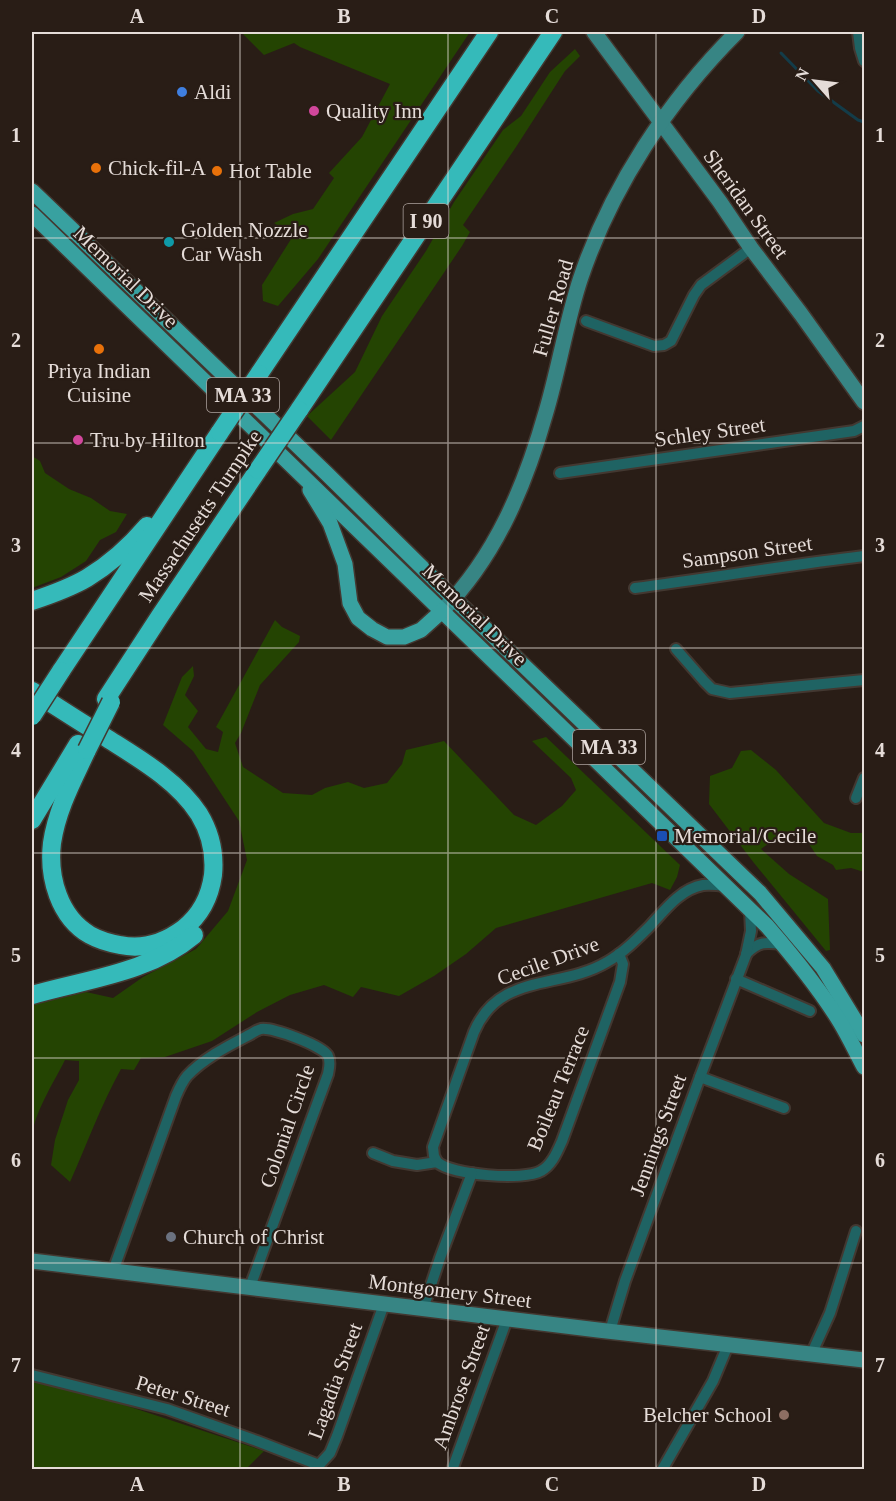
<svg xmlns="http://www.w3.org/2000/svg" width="896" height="1501" viewBox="0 0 896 1501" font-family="Georgia,serif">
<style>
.green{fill:#244402}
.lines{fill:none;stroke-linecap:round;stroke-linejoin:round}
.stream{stroke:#133c49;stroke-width:3}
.street-casing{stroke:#433831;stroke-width:14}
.secondary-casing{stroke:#433831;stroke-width:18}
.primary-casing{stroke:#433831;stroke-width:18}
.highway-casing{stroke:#433831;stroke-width:21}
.street{stroke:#1f6363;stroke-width:10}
.secondary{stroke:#378584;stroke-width:15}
.primary{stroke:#38a1a0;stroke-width:15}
.highway{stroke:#35baba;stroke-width:18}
.highway-bridge-casing{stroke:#433831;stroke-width:21;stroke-linecap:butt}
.highway-bridge{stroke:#35baba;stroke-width:18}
.grid{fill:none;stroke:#e5dcd8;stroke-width:1.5;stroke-opacity:0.55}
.shop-dot{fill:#3f7fe0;stroke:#291d16;stroke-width:2}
.hotel-dot{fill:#d1479c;stroke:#291d16;stroke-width:2}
.food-dot{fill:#e8710a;stroke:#291d16;stroke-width:2}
.culture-dot{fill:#0f9aa8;stroke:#291d16;stroke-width:2}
.transit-dot{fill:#1a4fb4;stroke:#291d16;stroke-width:2}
.worship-dot{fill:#6b7280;stroke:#291d16;stroke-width:2}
.education-dot{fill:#8d6e63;stroke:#291d16;stroke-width:2}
.labels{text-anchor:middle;stroke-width:4.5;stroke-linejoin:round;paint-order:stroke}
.shield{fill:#291d16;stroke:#ada39e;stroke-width:1.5}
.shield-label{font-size:20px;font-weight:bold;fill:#e5dcd8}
.poi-label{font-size:21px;fill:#e5dcd8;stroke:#291d16;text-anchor:start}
.street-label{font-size:21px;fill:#e5dcd8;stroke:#291d16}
.neatline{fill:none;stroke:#e5dcd8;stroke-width:2}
.grid-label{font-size:20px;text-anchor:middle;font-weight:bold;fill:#e5dcd8}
</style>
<rect width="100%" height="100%" fill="#291d16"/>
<g class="green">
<path d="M241,32h229l-152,227 -40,47 -15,-5 -1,-16 31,-49 -19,-13 19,-9 20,-5 21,-31 -5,-5 33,-36 28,-53 -90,-37 -6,-4 -30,12z"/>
<path d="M575,49l5,7 -15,15 -49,76 -53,78 7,7 -8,14 -131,194 -24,-24 48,-44 27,-56 44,-65 28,-49 49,-72 18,-14 29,-44z"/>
<path d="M32,456l8,5 5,12 24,16 22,9 19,13 17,3 -11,18 -16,8 -14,21 -25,16 -29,11z"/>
<path d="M275,620l7,7 18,9 -1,6 -39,43 -19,48 -6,10 8,24 40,26 29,2 13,-7 23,-6 16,6 23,-5 15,-19 4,-14 38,-9 70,74 22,10 26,-19 14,-16 -5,-12 -39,-37 14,-4 134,128 -3,12 -7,13 -18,-7 -156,45 -30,26 -32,22 -35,20 -38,-9 -8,10 -29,-12 -34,10 -33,17 -45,29 -47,16 -24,1 -7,12 -13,-1c-20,36 -34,75 -51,113l-19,-17 4,-25 13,-40 11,-20v-19l-14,-1c-10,20 -32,55 -33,77v-132l54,-13 27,6 30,-21 53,-28 32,-38 19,-51 -8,-39 -46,-70 -30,-26 19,-48 11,-11 1,10 -9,19 13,16 -10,16 18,22 12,3 5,-20 -7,-5z"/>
<path d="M751,750l25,20 48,53 27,10h13v39l-13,-4 -15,2 -3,-5 -16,-9 -10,-15 -21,-10 -25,18 28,25 39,25 2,51 -4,1 -72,-88 -45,-59 1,-28 22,-8 9,-17z"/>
<path d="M32,1379l9,5 50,10 173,57 -18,18h-214z"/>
</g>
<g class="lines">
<path class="stream" d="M781,53l37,38 40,29 6,2"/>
<g class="street-casing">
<g id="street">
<path d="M858,32l2,16 4,13"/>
<path d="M586,321l68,25 10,-1 7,-4 23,-46 7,-10 50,-37"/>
<path d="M560,473l294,-42 10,-5"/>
<path d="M635,588c77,-10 153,-23 229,-32"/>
<path d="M676,649l28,32 8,8 18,4 134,-13"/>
<path d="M856,798l8,-20"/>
<path d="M746,954c13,-13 20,-12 36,-10"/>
<path d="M736,979l74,32"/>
<path d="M700,1077l84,31"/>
<path d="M373,1153l20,8 24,4 20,-3c14,13 87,19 104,9 11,-6 16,-19 21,-30l58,-159 3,-18 -4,-10"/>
<path d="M437,1162l-3,-6 -1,-9 41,-115c25,-60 86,-42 133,-70 16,-9 29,-22 42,-35 15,-16 31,-38 54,-42 7,-1 15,0 23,1"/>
<path d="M113,1271l63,-175c3,-7 6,-14 11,-20 17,-18 41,-30 62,-41 4,-2 8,-5 12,-6 11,-2 63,17 67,27 3,6 1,12 0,18l-78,213"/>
<path d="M423,1309l17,-51 32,-85"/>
<path d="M610,1331l15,-50 75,-204 46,-122 5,-24 -1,-21"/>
<path d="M811,1355l19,-42 26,-82"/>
<path d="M32,1375l135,34 90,32 62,24"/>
<path d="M317,1469l2,-4 11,-12 7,-17 47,-132"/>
<path d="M452,1470l55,-151"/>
<path d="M662,1470l51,-89 15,-36"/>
</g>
</g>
<g class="secondary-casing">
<g id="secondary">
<path d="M594,32l126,170 31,46 50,66 63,88"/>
<path d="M442,611c54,-55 83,-125 104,-199 13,-44 20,-89 34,-132 31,-93 88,-179 157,-248"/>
<path d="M32,1261l566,69 266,30"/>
</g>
</g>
<g class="primary-casing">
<g id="primary">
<path d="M32,191l294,282 128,126 35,33 271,261 63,75 41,67"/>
<path d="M32,214l735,712c26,30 52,62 73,96 9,15 16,30 24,45"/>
<path d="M310,490l20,33 15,41 5,39 8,15 14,11 15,8h17l17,-7 21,-19"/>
</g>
</g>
<g class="highway-casing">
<g id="highway">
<path d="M259,374l230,-342"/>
<path d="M299,410l254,-378"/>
<path d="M32,601c18,-6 38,-13 55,-23 23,-14 43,-32 60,-52"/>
<path d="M61,671l159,-239"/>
<path d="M32,691c24,15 48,31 73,46 33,21 72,43 94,77 11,18 16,40 14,61 -3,22 -12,40 -30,54 -19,14 -40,21 -63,16 -11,-2 -21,-5 -30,-10 -31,-18 -42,-58 -38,-92 5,-34 21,-63 35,-93"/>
<path d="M106,699l54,-83 98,-146"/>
<path d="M32,820l46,-76"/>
<path d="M32,995c55,-16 117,-22 162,-60"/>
</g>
</g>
<use href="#street" class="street"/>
<use href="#secondary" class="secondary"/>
<use href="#primary" class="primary"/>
<use href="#highway" class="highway"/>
<g class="highway-bridge-casing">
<g id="highway-bridge">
<path d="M220,432l39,-58"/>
<path d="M258,470l41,-60"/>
<path d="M32,716l29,-45"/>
<path d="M87,750l24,-48"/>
</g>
</g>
<use href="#highway-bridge" class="highway-bridge"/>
</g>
<path class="grid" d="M240,32v1438M448,32v1438M656,32v1438M32,238h832M32,443h832M32,648h832M32,853h832M32,1058h832M32,1263h832"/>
<circle class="shop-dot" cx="182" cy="92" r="6"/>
<g class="hotel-dot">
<circle cx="314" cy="111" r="6"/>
<circle cx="78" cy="440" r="6"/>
</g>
<g class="food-dot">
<circle cx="96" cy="168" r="6"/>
<circle cx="217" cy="171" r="6"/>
<circle cx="99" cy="349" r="6"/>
</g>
<circle class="culture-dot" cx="169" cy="242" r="6"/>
<rect class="transit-dot" x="656" y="830" width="12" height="12" rx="3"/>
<circle class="worship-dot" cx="171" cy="1237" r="6"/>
<circle class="education-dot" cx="784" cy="1415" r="6"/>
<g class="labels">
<g class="shield">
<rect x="403.5" y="204" width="45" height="34" rx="4.5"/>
<rect x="207" y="378" width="72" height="34" rx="4.5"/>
<rect x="573" y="730" width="72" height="34" rx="4.5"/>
</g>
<g class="shield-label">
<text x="426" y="228">I 90</text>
<text x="243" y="402">MA 33</text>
<text x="609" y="754">MA 33</text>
</g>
<g class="poi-label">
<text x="194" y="99">Aldi</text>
<text x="326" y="118">Quality Inn</text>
<text x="108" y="175">Chick-fil-A</text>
<text x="229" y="178">Hot Table</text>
<text x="181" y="237">Golden Nozzle<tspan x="181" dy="24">Car Wash</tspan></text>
<text x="99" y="378" text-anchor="middle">Priya Indian<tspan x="99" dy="24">Cuisine</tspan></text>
<text x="90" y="447">Tru by Hilton</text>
<text x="674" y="843">Memorial/Cecile</text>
<text x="183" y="1244">Church of Christ</text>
<text x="772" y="1422" text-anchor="end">Belcher School</text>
</g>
<g class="street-label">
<text transform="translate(746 204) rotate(54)" y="7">Sheridan Street</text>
<text transform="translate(126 277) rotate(44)" y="7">Memorial Drive</text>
<text transform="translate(553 308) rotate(-74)" y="7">Fuller Road</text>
<text transform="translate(710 432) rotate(-8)" y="7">Schley Street</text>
<text transform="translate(200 516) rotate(-56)" y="7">Massachusetts Turnpike</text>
<text transform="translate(747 552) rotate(-8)" y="7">Sampson Street</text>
<text transform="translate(475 615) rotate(44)" y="7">Memorial Drive</text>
<text transform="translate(548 961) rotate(-20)" y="7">Cecile Drive</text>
<text transform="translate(558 1088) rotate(-68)" y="7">Boileau Terrace</text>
<text transform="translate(287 1126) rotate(-71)" y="7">Colonial Circle</text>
<text transform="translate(658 1135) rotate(-70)" y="7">Jennings Street</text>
<text transform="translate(450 1291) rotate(7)" y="7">Montgomery Street</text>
<text transform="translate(335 1381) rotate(-70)" y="7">Lagadia Street</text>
<text transform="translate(461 1387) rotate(-70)" y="7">Ambrose Street</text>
<text transform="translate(183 1396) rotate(17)" y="7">Peter Street</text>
</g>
</g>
<rect width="896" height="1501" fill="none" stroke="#291d16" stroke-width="66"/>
<g transform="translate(815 81) rotate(298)" stroke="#291d16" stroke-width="4.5" paint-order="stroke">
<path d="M0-4.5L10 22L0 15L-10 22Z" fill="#e5dcd8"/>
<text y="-9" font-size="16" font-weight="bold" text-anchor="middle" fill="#e5dcd8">N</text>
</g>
<rect x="33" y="33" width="830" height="1435" class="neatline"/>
<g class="grid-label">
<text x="137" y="23">A</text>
<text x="344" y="23">B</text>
<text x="552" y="23">C</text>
<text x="759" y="23">D</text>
<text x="16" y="142">1</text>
<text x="880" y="142">1</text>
<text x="16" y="347">2</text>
<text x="880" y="347">2</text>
<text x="16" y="552">3</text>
<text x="880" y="552">3</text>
<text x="16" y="757">4</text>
<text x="880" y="757">4</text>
<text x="16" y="962">5</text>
<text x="880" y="962">5</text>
<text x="16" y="1167">6</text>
<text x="880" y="1167">6</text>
<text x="16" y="1372">7</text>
<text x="880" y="1372">7</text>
<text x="137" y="1491">A</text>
<text x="344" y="1491">B</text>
<text x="552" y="1491">C</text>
<text x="759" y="1491">D</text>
</g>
</svg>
